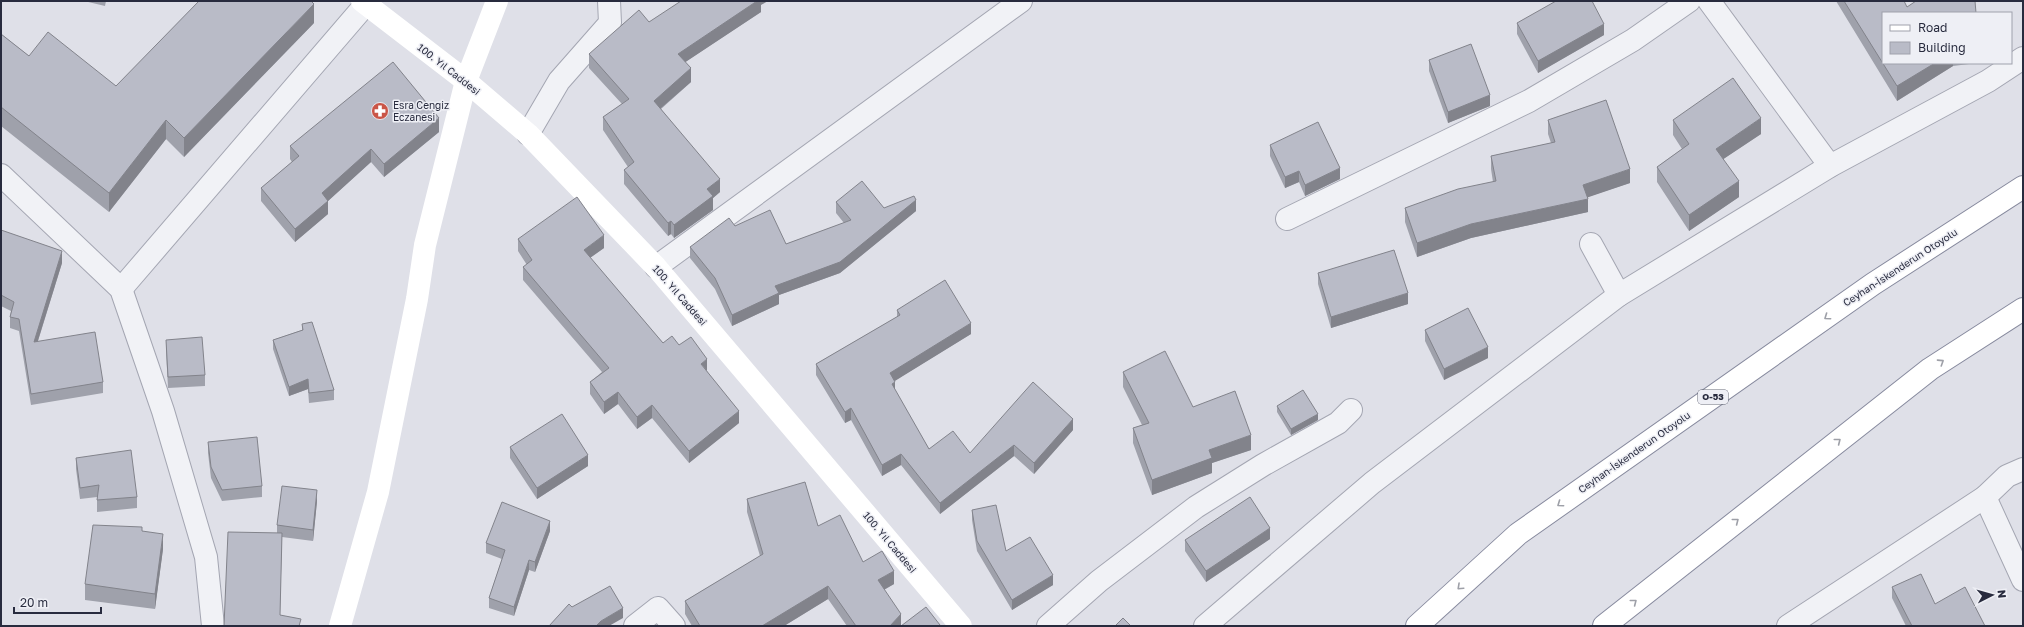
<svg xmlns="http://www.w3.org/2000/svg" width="2024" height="627" viewBox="0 0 2024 627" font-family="'Golos Text',sans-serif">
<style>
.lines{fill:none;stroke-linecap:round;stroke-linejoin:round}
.street-casing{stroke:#a4a6b2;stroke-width:24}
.highway-casing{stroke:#878a9e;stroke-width:24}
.street{stroke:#f1f2f6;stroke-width:22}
.secondary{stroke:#fff;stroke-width:22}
.highway{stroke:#fff;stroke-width:22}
.wall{fill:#9fa1ab}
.shaded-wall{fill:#82838b}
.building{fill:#b9bbc7;stroke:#82838b}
.oneway{stroke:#9ea0a8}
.labels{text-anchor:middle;stroke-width:3;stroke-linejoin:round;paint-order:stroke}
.shield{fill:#eeeff5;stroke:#636675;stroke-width:1}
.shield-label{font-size:9px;font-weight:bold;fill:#282b3e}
.street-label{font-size:10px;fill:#282b3e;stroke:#eeeff5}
.poi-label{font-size:10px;fill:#282b3e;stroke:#eeeff5;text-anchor:start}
</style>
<rect width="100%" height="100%" fill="#dfe0e8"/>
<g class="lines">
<g class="street-casing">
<g id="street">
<path d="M1709,1l121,165"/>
<path d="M528,134l31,-53 51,-58 -1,-22"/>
<path d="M1,175l120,114 42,122 43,146 7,69"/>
<path d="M1287,219l242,-118 104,-61 56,-39"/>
<path d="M1591,244l28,51"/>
<path d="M656,267l365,-266"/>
<path d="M121,289l245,-285"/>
<path d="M1985,497l38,83"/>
<path d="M635,626l23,-18 16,18"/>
<path d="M1048,626l51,-45 97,-74 67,-42 75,-42 13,-13"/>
<path d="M1205,626l167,-143 247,-188 211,-129 158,-85 35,-23"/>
<path d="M1788,626l197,-129 22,-21 16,-7"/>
</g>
</g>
<g class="highway-casing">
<g id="highway">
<path d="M1417,626l101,-92 355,-250 150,-97"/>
<path d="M1604,626l326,-257 93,-60"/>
</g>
</g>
<use href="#street" class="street"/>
<g class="secondary">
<path d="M362,1l104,80 62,53 128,133 305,359"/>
<path d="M340,626l38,-134 39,-193 8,-54 41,-164 31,-80"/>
</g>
<use href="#highway" class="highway"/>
</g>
<g class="wall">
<path d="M84,1h22l-1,5z"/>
<path d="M1836,1h68l-21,62h94l-24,3 -56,35z"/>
<path d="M761,5v7l-76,50 6,20 -30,27 59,83 -7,6v12l-39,28 -3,-4 -3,2 -44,-52v-14l4,-3 -25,-37v-13l19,-13 -33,-36v-14l60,-32z"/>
<path d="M314,23l-130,134 -18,-18 -57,73 -108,-86v-92l28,22 87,30z"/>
<path d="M1517,23l87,12 -66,38 -21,-39z"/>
<path d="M1429,60l61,46 -42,17 -19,-52z"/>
<path d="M1548,120l82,63 -43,14 1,15 -117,26 -54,19 -12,-35v-14l88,-26 -2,-13v-13l60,-13 -3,-9z"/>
<path d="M1673,120l88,14 -38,25 16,38 -50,34 -32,-49v-15l25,-18 -9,-14z"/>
<path d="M439,132l-55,45 -13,-15 -43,39v13l-33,28 -34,-41v-13l31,-26 -2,-3v-13z"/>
<path d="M1270,145l70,34 -35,17 -6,-14 -14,6 -15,-32z"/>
<path d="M836,202l48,6 32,3 -76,62 -61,22v9l-47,22 -17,-37 -25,-31v-11l45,-21 51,18 58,-21 -8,-10z"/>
<path d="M1,230l61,33 -24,78 65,41v11l-72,12 -12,-74 -9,-3v-11l1,-6 -10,-5z"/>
<path d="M518,239l86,9 -14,10 73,85 16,2 28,26 32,52 -50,40 -37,-45 -15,11 -19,-25 -14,10 -14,-20v-12l12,-10 -79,-92v-13l4,-2 -9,-14z"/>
<path d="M1318,273l90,31 -77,24 -13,-44z"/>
<path d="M897,310l74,24 -77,47 1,10 34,58 41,4 103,-23 -39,44 -20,-18 -74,58 -39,-49 -19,11 -31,-56 -6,3 -29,-48v-11l81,-47z"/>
<path d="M302,324l32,66v10l-25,3 -1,-14 -19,7 -16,-47v-9l29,-10z"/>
<path d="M1425,330l63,28 -44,22 -19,-39z"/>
<path d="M166,340l39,35v11l-37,2 -2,-37z"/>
<path d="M1123,372l70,35 58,43 -39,13v10l-60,22 -19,-52v-15l9,-3 -19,-38z"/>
<path d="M1277,406l41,14 -27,15 -14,-23z"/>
<path d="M208,442l54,44v11l-40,4 -11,-23 -3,-25z"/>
<path d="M510,447l78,19 -51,33 -27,-41z"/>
<path d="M76,458l61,39v11l-40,4v-15l-17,2 -4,-30z"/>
<path d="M747,499l71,27 45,36 31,22 -10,6 17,36h-54l-19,-27 -44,27h-92l-7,-12v-13l75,-45 -13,-44z"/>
<path d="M317,501l-4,40 -31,-4 -2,78 21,11h-77l53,-93v-8z"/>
<path d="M972,510l34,41 47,34 -41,25 -35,-59 -5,-31z"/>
<path d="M142,531l21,18 -8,60 -70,-9v-16z"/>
<path d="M550,531l-15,41 -6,-2 -15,46 -25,-8v-10l13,-39 -16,-6v-10z"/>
<path d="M1270,539l-64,43 -21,-31v-11z"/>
<path d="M1892,587l43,17 50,22h-79l-14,-28z"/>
</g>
<g class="shaded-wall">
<path d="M757,1h11l-7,4v7l-83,55v-13z"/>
<path d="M314,4v19l-130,134v-19z"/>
<path d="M1604,24v11l-66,38v-12z"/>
<path d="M1935,63h18v3l-56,35v-15z"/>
<path d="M691,68v14l-37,32v-13z"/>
<path d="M1490,95v11l-42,17v-11z"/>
<path d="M439,118v14l-55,45v-13z"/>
<path d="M1761,118v16l-45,30v-15z"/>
<path d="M166,120v19l-57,73v-19z"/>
<path d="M371,149v13l-43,39v13l-33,28v-13l27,-36z"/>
<path d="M1340,168v11l-35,17v-11z"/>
<path d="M1630,169v14l-47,16v-14z"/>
<path d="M1299,171v11l-14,6v-11z"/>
<path d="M720,179v13l-7,6v12l-39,28v-13l33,-36z"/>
<path d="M1739,181v16l-50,34v-16z"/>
<path d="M1588,199v13l-117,26 -54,19v-14l54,-19z"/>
<path d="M916,200v11l-76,62 -61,22v9l-47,22v-11l43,-29z"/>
<path d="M671,221v13l-3,2v-13z"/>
<path d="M604,235v13l-20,14v-12z"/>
<path d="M62,251v12l-28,90v-11z"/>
<path d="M1408,293v11l-77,24v-11z"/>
<path d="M971,323v11l-81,50v-11z"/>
<path d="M1488,347v11l-44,22v-11z"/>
<path d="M707,359v12l-6,-7z"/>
<path d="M308,379v10l-19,7v-9z"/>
<path d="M895,382v12l-3,-10z"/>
<path d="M618,392v12l-14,10v-12z"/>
<path d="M652,405v13l-15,11v-12z"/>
<path d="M851,408v12l-6,3v-11z"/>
<path d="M739,411v12l-50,40v-12z"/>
<path d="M1318,414v6l-27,15v-6z"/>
<path d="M1073,419v11l-39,44v-11z"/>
<path d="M1251,435v15l-39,13v10l-60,22v-15l57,-30z"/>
<path d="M1014,445v11l-74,58v-11z"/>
<path d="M901,454v11l-19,11v-11z"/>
<path d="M588,455v11l-51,33v-11z"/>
<path d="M317,490v11l-4,40v-11z"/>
<path d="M550,521v10l-15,41v-10z"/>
<path d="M1270,528v11l-64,43v-11z"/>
<path d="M163,534v15l-8,60v-15z"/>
<path d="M529,560v10l-15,46v-9z"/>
<path d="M894,571v13l-16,9v-13z"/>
<path d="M1053,575v10l-41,25v-10z"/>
<path d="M828,586v13l-44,27h-22z"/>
<path d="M623,608v10l-14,8h-13l5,-5z"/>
<path d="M901,614v12h-11z"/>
</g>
<g class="building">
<path d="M199,1h112l3,3 -130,134 -18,-18 -57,73 -108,-86v-73l28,22 19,-24 68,54z"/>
<path d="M681,1h76l-79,53 13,14 -37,33 66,78 -13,10 6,7 -39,29 -3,-4 -3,2 -44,-53 10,-8 -31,-45 26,-18 -40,-45 50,-44 10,12z"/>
<path d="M1556,1h36l12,23 -66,37 -21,-38z"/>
<path d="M1844,1h60l3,6 9,-6h59l1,12h-93v50h52l-38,23z"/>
<path d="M1471,44l19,51 -42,17 -19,-52z"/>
<path d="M393,62l46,56 -55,46 -13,-15 -49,44 6,8 -33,28 -34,-41 38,-32 -9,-10z"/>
<path d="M1733,78l28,40 -45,31 23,32 -50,34 -32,-48 32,-23 -16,-24z"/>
<path d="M1606,100l24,69 -47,16 5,14 -117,25 -54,19 -12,-35 53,-19 38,-8 -5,-25 64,-14 -7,-22z"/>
<path d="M1318,122l22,46 -35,17 -6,-14 -14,6 -15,-32z"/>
<path d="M862,181l22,27 30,-12 2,4 -76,62 -65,24 4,7 -47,22 -17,-37 -25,-31 39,-29 6,8 35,-16 16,34 65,-24 -15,-18z"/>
<path d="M577,197l27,38 -20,15 79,93 9,-7 7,9 12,-8 16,22 -6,5 38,47 -50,40 -37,-46 -15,12 -19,-25 -14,10 -14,-20 19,-14 -86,-101 9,-7 -14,-21z"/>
<path d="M1,230l61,21 -28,91 61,-10 8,50 -72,12 -12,-75 -9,-2 4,-15 -13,-7z"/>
<path d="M1394,250l14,43 -77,24 -13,-44z"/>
<path d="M945,280l26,43 -81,50 5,9 -3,2 37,65 24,-18 17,22 63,-71 40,37 -39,44 -20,-18 -74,58 -39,-49 -19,11 -31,-57 -6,4 -29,-48 84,-49 -3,-5z"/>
<path d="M1468,308l20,39 -44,22 -19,-39z"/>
<path d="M312,322l22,68 -25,3 -1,-14 -19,8 -16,-47 30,-10 -1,-6z"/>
<path d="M202,337l3,38 -37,2 -2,-37z"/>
<path d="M1165,351l28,56 42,-16 16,44 -42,15 3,8 -60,22 -19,-52 16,-5 -26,-51z"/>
<path d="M1303,390l15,24 -27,15 -14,-23z"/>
<path d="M562,414l26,41 -51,33 -27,-41z"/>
<path d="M257,437l5,49 -40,4 -11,-23 -3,-25z"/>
<path d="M131,450l6,47 -40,3 2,-15 -19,3 -4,-30z"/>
<path d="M805,482l13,44 22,-11 23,47 19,-11 12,20 -16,9 23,34 -11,12h-34l-28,-40 -66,40h-62l-15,-25 78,-47 -16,-55z"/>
<path d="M282,486l35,4 -4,40 -36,-5z"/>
<path d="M1250,497l20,31 -64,43 -21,-31z"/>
<path d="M502,502l48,19 -15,41 -6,-2 -15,47 -25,-9 16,-48 -19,-7z"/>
<path d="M996,505l10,46 24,-14 23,38 -41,25 -35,-59 -5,-31z"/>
<path d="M93,525l49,2v4l21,3 -8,60 -70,-10z"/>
<path d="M228,532l54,1 -2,82 21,4 -2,7h-75z"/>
<path d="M1921,574l14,30 30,-17 20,39h-73l-20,-39z"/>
<path d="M610,586l13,22 -22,13 -5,5h-47l20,-22 3,3z"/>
<path d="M926,607l14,18 -2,1h-37z"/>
<path d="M1123,618l8,8h-16z"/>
</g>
<defs><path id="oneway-chevron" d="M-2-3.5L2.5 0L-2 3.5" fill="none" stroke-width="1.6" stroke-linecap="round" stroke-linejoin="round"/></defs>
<g class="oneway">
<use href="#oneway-chevron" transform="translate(1827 317) rotate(145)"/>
<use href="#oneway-chevron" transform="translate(1941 362) rotate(-33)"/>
<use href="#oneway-chevron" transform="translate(1838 441) rotate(-38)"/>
<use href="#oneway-chevron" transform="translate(1560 504) rotate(145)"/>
<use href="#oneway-chevron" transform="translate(1736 521) rotate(-38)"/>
<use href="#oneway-chevron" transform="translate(1460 587) rotate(137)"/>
<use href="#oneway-chevron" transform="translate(1634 602) rotate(-38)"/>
</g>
<defs>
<g id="pharmacy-disc" transform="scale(0.9)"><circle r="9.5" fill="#ca5547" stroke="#eeeff5"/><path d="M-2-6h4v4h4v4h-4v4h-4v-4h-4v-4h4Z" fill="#fff"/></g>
</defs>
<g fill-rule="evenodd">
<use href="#pharmacy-disc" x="380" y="111"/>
</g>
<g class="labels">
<rect class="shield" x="1698" y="390" width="30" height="14" rx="3"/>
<g class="shield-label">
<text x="1713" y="400">O-53</text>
</g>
<g class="street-label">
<text transform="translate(449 69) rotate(38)" y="4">100. Yıl Caddesi</text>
<text transform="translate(1900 267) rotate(-33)" y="4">Ceyhan-İskenderun Otoyolu</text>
<text transform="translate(680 295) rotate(49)" y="4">100. Yıl Caddesi</text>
<text transform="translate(1634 452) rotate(-35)" y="4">Ceyhan-İskenderun Otoyolu</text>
<text transform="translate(890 542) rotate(50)" y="4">100. Yıl Caddesi</text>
</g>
<g class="poi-label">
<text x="393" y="109">Esra Cengiz<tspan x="393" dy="12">Eczanesi</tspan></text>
</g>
</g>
<rect width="2024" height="627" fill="none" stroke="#282b3e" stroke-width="4"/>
<rect x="1882" y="12" width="130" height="52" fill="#eeeff5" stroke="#9fa1ac"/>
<rect x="1890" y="25" width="20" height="6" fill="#ffffff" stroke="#9fa1ac"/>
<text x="1918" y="32" font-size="12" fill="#282b3e">Road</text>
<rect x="1890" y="42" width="20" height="12" fill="#b9bbc7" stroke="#9fa1ac"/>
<text x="1918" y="52" font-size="12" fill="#282b3e">Building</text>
<g transform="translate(1992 595) rotate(84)" stroke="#eeeff5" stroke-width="3" paint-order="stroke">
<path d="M0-3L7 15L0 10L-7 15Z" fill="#282b3e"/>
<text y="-6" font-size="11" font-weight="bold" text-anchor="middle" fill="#282b3e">N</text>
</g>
<path d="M14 607v6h87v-6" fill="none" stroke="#282b3e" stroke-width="2"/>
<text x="20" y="607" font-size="12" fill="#282b3e" stroke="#eeeff5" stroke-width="3" paint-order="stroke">20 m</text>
</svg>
